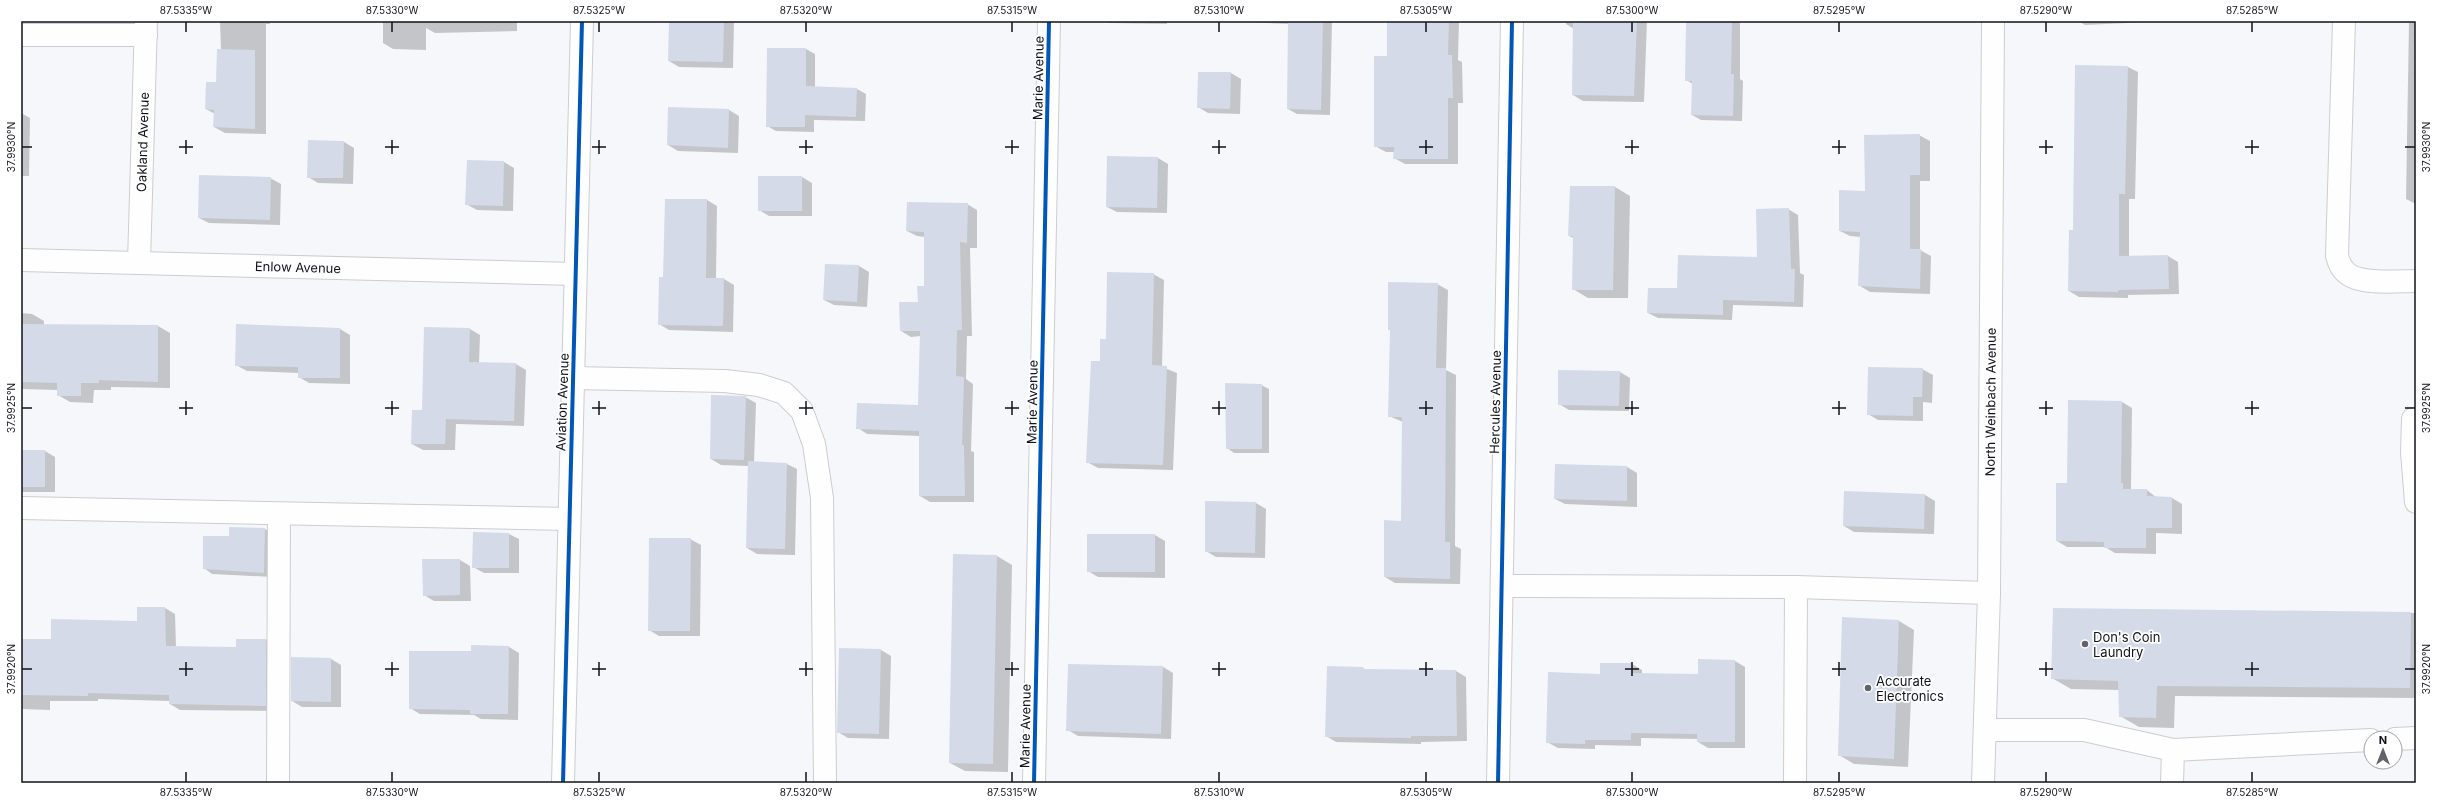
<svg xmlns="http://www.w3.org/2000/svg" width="2437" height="804" viewBox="0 0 2437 804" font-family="Inter,sans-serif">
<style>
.shadow{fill:#0003}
.building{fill:#d5dae9}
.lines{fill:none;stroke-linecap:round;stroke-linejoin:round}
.minor-casing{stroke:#cbcdd2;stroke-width:24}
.major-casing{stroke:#cbcdd2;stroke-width:24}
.minor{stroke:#fefefe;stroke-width:22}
.major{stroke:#fefefe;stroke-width:22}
.cycleway-casing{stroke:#fff;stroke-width:6}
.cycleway{stroke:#0057b8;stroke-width:4}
.ticks{fill:none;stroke:#11131a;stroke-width:1.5}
.poi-dot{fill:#616369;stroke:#fff;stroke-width:1.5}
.labels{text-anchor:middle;stroke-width:3.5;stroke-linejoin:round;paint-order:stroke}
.street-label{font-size:13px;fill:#11131a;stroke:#fff}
.poi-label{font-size:13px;fill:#11131a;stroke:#fff;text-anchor:start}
.neatline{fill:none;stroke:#11131a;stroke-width:1.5}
.ticks-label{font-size:10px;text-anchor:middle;fill:#11131a}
</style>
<rect width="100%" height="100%" fill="#f6f7fb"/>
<g class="shadow">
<path d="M220,21h50v3h-4v110l-41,-1 -11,-6 1,-13 -9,-5 11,-26 4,-33z"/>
<path d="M383,21h134v10l-82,2 -9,-5v22l-33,-1 -10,-6z"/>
<path d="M670,21h64l-1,47 -54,-1 -10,-6z"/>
<path d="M1105,21h62v3l-59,-1z"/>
<path d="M1221,21h111l-2,94 -33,-1 -9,-5v-85z"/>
<path d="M1388,21h71l-1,39 4,2 1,41h-5v61h-53l-11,-6 1,-6h-9l-11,-6 13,-89z"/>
<path d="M1566,21h81l-3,81 -61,-1 -10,-6 1,-66 -8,-5z"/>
<path d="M1688,21h49l3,2v56l3,2 -1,40 -41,-1 -9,-5 1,-31 -7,-4z"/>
<path d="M2078,21h71v1l-64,3z"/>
<path d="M2409,21h7v183l-10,-5z"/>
<path d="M768,49h38l9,5v34l42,1 9,5 -1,27 -51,-1v12l-38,-1 -9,-5z"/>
<path d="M2076,66l52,1 10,5 -3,127h-6v58l39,-1 10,6 1,32 -51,1v3l-49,-1 -10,-6 5,-60z"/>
<path d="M1198,73h33l10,6 -1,35 -32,-1 -10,-6z"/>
<path d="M729,110l10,6 -1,37 -60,-2 -10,-6z"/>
<path d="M21,113l9,5 -1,58h-8z"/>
<path d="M1919,135l11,6v40h-10v69l11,6 -1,38 -60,-2 -10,-6 1,-49 -11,-1 -10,-5 26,-39z"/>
<path d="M344,142l10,6 -1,36 -35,-1 -10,-6z"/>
<path d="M1158,158l10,6 -1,49 -50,-1 -10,-5z"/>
<path d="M504,162l10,6 -1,43 -36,-1 -11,-6z"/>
<path d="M759,177h43l10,6v33h-43l-10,-6z"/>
<path d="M270,178l11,6 -1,41 -71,-2 -10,-5z"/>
<path d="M1615,187l15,9 -2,102h-40l-15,-9 1,-51 -5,-2z"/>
<path d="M666,200h41l10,6 -1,73h8l10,6 -1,47 -64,-2 -10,-6 5,-46z"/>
<path d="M967,204l10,6v38h-7l2,88h-5l-1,43 7,5 -2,67 3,1v50h-44l-10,-6v-60l-53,-2 -9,-6 61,-22 2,-70 -10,1 -10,-6 18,-28 6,-16v-50l-8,-1 -10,-5z"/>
<path d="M1788,209l10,6 2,58 4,2 -1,32 -70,-2 -1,15 -74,-2 -10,-5 110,-55z"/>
<path d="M859,266l10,6 -2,35 -33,-2 -10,-5z"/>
<path d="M1153,274l11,6 -2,87 15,6 -4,97 -75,-2 -11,-6 14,-100 6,-22z"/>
<path d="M1437,284l11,6 -2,80 10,5 -1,171 6,3 -1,35 -65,-1 -10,-6 17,-55 1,-100 -14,-6 2,-85 -2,-2z"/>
<path d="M21,313l11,1 12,7v4l114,1 12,7v55l-59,-1v3h-17l-1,13 -23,-1 -12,-7v-5l-37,-1z"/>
<path d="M340,329l10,6v49l-41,-1 -10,-6v-4l-52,-2 -11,-6z"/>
<path d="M470,329l10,6 -1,28 37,1 10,6 -2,56 -68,-2 -1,26h-32l-11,-6z"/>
<path d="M1922,369l11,6 -1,28 -9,-1v19l-45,-1 -10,-6z"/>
<path d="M1620,372l10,6 -1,33 -60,-1 -10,-6z"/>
<path d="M1261,385l8,4v64h-35l-7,-5z"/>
<path d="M745,397l11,6 -2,60 33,1 10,5 -2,86 -38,-1 -10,-6 2,-82 -28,-1 -10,-6z"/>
<path d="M2122,402l10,6 -1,81 16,1 10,8h15l10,6v30l-26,-1v21l-41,-1 -10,-6h-38l-10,-6 11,-57z"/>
<path d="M21,451h24l10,6v35h-34z"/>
<path d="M1556,465l71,2 10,6v34l-72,-3 -10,-5z"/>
<path d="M1925,495l10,6 -1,33 -80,-2 -10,-6z"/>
<path d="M1256,503l10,6 -1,49 -49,-1 -10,-6z"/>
<path d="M265,529l8,5v43l-61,-3 -8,-6 26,-31z"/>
<path d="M509,534l10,5v34h-35l-11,-6z"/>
<path d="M1088,535h67l10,6v37l-67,-1 -10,-6z"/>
<path d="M690,539l11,6 -1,91h-41l-10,-6z"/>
<path d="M997,556l15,9 -4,207 -43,-1 -15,-8z"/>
<path d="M460,560l10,6 1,35h-37l-10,-6z"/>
<path d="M165,608l10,6 1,33 61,1 29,-8 10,6v65l-96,-1 -10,-6v-3l-72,-2v2h-48v9l-29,-1v-69h31l86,-18z"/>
<path d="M2054,609l362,4v85l-241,-2 -1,32 -35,-1 -19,-11 -1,-26 -48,-1 -19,-11z"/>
<path d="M1843,618l56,3 15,9 -6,137 -54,-3 -15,-9z"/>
<path d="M509,647l10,6 -1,67 -37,-1 -7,-4 -54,-1 -10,-6 62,-56z"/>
<path d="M881,650l10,6 -2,83 -41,-1 -10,-6z"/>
<path d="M331,659l10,6v42h-39l-10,-6z"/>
<path d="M1699,660l36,1 10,6v81h-37l-10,-6v-3l-57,-1v8l-46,-1v4l-37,-1 -11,-6 54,-67v-11h31l10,6v4l57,1z"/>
<path d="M1163,667l10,6 -2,66 -93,-3 -10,-6z"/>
<path d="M1363,668l4,3h89l10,6 1,64 -46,1v2l-85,-2 -10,-6z"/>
</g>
<g class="building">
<path d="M669,21h55l-1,41 -55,-1z"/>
<path d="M1288,21h35l-2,89 -34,-1z"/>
<path d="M1387,21h62l-1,34h4l1,43h-5v61h-55l1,-12h-20v-91h13z"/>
<path d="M1573,21h64l-3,75 -62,-1z"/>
<path d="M1686,21h46l-1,53h3l-1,42 -42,-1 1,-34h-7z"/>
<path d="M767,48h39v38l51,2 -1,29 -51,-2v12h-39z"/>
<path d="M217,49l38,1v79l-42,-2 1,-17 -9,-1 1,-27h10z"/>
<path d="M2075,65l53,1 -3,128h-6v62l49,-1 1,34 -51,1v2l-50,-1 1,-61h4z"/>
<path d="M1198,72h33l-1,37 -33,-1z"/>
<path d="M668,107l61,2 -1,39 -61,-3z"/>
<path d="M1920,134v41h-10v74h11l-1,40 -62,-3 2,-54 -21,-1v-41l26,1 -1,-56z"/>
<path d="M308,140l36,1 -1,37h-36z"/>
<path d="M1107,156l51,1 -1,51 -51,-1z"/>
<path d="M467,160l37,1 -1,45 -38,-1z"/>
<path d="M199,175l72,2 -1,43 -72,-2z"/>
<rect x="758" y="176" width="44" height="35"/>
<path d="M1570,186h45l-2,104h-41l1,-54h-5z"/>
<path d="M665,199h42l-1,79h18l-1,48 -65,-1 1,-48h4z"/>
<path d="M907,202l61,1 -1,40 -7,-1 2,88h-5l-1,46 8,1 -2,68h2l1,51h-46v-65l-63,-2 1,-26 61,2 2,-74h-20l-1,-29h19l-1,-16h7v-54l-18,-1z"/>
<path d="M1789,208l2,61h4l-1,33 -71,-2v15l-76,-2 1,-25h29l1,-33 79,2 -1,-48z"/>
<path d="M825,264l34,1 -2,37 -34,-2z"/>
<path d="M1107,272l47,1 -2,92 15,1 -4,99 -77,-2 5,-102h9v-22h6z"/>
<path d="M1388,282l50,1 -2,85h10l-1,174h5v37l-66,-2v-57l17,1 1,-104h-14l2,-87h-2z"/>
<path d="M21,324l137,1v57l-59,-2v3h-18v13h-24v-13l-36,-1z"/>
<path d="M236,324l104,4v50h-42v-11l-63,-1z"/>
<path d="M424,327l46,1 -1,34 47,1 -2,58 -68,-2 -1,25h-34l1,-34h10z"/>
<path d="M1868,367l55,1 -1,29h-9v19l-46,-1z"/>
<path d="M1558,370l62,1 -1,35 -61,-1z"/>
<path d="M1225,383l37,1v65h-36z"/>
<path d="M711,395l35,1 -2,64 -34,-1z"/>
<path d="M2068,400l54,1 -1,82h2v6h24v7l25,1v31h-26v20h-42v-6l-48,-1v-58h11z"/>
<rect x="21" y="450" width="24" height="37"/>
<path d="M748,461l39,2 -2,86 -39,-1z"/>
<path d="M1555,464l72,2v35l-73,-2z"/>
<path d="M1844,491l81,3 -1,35 -81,-3z"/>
<path d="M1205,501l51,1 -1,51 -50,-1z"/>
<path d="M229,527l36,1 -1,45 -61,-4v-33h26z"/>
<path d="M473,532l36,1v35h-37z"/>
<rect x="1087" y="534" width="68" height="38"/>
<path d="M649,538h42l-1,93h-42z"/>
<path d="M953,554l44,1 -4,209 -44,-1z"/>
<path d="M422,559h38v36l-37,1z"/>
<path d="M137,607h28l1,39 70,1v-8h30v67l-97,-2v-9l-81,-2v3l-67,-1v-56h30v-20l86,2z"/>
<path d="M2053,608l358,4 -1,76 -253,-2 -1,32 -37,-1 -1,-36 -67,-2z"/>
<path d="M1842,617l57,3 -5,139 -56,-3z"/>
<path d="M471,645l38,1 -1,68h-38v-4l-61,-1v-58h62z"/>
<path d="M839,648l42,1 -2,85 -42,-1z"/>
<path d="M291,657l40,1v44l-40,-1z"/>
<path d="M1698,659l37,1v82h-38v-8l-66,-1v7h-46v4l-39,-1 2,-71 52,2v-11h32v10l66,1z"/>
<path d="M1068,664l95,2 -2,68 -95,-3z"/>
<path d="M1327,666l36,1v2l93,1 1,66h-46v2l-86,-1z"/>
</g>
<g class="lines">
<g class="minor-casing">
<g id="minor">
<path d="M2344,21l-7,235c2,7 4,13 11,18 14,11 50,7 68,7"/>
<path d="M21,35h125"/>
<path id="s1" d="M21,260l554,14"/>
<path id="s2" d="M139,263l7,-242"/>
<path d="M573,378l152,3 34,4 25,8 18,18 12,33 8,54 3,285"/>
<path d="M2416,419h-3l-1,33 4,50"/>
<path d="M21,508l548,11"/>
<path d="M1502,586l294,1 193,6"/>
<path d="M1985,730h99l89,20 -1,33"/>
<path d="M2395,739l21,-1"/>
<path d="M2173,750l198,-10"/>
<path d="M278,783l1,-269"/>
<path d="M563,783l19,-762"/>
<path d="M1034,783l15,-762"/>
<path d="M1498,783l14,-762"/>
<path d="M1795,783l1,-196"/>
</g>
</g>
<g class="major-casing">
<g id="major">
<path id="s3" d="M1983,783l6,-190 4,-572"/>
</g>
</g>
<use href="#minor" class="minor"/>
<use href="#major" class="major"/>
<g class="cycleway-casing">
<g id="cycleway">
<path d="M563,783l19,-762"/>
<path d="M1034,783l15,-762"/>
<path d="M1498,783l14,-762"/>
</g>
</g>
<use href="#cycleway" class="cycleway"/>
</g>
<path class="ticks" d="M186,22v10M392,22v10M599,22v10M806,22v10M1012,22v10M1219,22v10M1426,22v10M1632,22v10M1839,22v10M2046,22v10M2252,22v10M186,140v14M392,140v14M599,140v14M806,140v14M1012,140v14M1219,140v14M1426,140v14M1632,140v14M1839,140v14M2046,140v14M2252,140v14M22,147h10M179,147h14M385,147h14M592,147h14M799,147h14M1005,147h14M1212,147h14M1419,147h14M1625,147h14M1832,147h14M2039,147h14M2245,147h14M2405,147h10M186,401v14M392,401v14M599,401v14M806,401v14M1012,401v14M1219,401v14M1426,401v14M1632,401v14M1839,401v14M2046,401v14M2252,401v14M22,408h10M179,408h14M385,408h14M592,408h14M799,408h14M1005,408h14M1212,408h14M1419,408h14M1625,408h14M1832,408h14M2039,408h14M2245,408h14M2405,408h10M186,662v14M392,662v14M599,662v14M806,662v14M1012,662v14M1219,662v14M1426,662v14M1632,662v14M1839,662v14M2046,662v14M2252,662v14M22,669h10M179,669h14M385,669h14M592,669h14M799,669h14M1005,669h14M1212,669h14M1419,669h14M1625,669h14M1832,669h14M2039,669h14M2245,669h14M2405,669h10M186,772v10M392,772v10M599,772v10M806,772v10M1012,772v10M1219,772v10M1426,772v10M1632,772v10M1839,772v10M2046,772v10M2252,772v10"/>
<g class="poi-dot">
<circle cx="2085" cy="644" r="4"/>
<circle cx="1868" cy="688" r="4"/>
</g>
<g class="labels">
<g class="street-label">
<text transform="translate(1038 78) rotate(-89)" y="5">Marie Avenue</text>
<text dy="5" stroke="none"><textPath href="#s2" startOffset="121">Oakland Avenue</textPath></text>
<text dy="5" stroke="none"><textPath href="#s1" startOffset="277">Enlow Avenue</textPath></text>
<text transform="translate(562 402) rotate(-88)" y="5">Aviation Avenue</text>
<text transform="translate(1032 402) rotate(-89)" y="5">Marie Avenue</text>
<text transform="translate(1495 402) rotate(-89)" y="5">Hercules Avenue</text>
<text dy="5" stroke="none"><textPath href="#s3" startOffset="381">North Weinbach Avenue</textPath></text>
<text transform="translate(1025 726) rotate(-89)" y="5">Marie Avenue</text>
</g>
<g class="poi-label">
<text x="2093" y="642">Don's Coin<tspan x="2093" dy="15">Laundry</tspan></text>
<text x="1876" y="686">Accurate<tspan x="1876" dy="15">Electronics</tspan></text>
</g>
</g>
<rect width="2437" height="804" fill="none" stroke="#ffffff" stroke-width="44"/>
<g transform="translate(2383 750)"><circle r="19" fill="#ffffff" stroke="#a0a1a3"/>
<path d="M0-3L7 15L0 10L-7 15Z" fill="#616369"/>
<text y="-6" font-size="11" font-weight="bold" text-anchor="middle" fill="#11131a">N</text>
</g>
<rect x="22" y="22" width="2393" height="760" class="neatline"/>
<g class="ticks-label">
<text x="186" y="14">87.5335°W</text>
<text x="392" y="14">87.5330°W</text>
<text x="599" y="14">87.5325°W</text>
<text x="806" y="14">87.5320°W</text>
<text x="1012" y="14">87.5315°W</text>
<text x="1219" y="14">87.5310°W</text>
<text x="1426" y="14">87.5305°W</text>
<text x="1632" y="14">87.5300°W</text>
<text x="1839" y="14">87.5295°W</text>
<text x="2046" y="14">87.5290°W</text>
<text x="2252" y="14">87.5285°W</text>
<text transform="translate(11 147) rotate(-90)" y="4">37.9930°N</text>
<text transform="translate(2426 147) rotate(-90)" y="4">37.9930°N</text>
<text transform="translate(11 408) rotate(-90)" y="4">37.9925°N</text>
<text transform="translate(2426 408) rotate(-90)" y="4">37.9925°N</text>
<text transform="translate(11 669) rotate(-90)" y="4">37.9920°N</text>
<text transform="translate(2426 669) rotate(-90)" y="4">37.9920°N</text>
<text x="186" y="796">87.5335°W</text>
<text x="392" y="796">87.5330°W</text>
<text x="599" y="796">87.5325°W</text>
<text x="806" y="796">87.5320°W</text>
<text x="1012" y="796">87.5315°W</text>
<text x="1219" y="796">87.5310°W</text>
<text x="1426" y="796">87.5305°W</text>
<text x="1632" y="796">87.5300°W</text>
<text x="1839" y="796">87.5295°W</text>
<text x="2046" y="796">87.5290°W</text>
<text x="2252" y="796">87.5285°W</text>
</g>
</svg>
